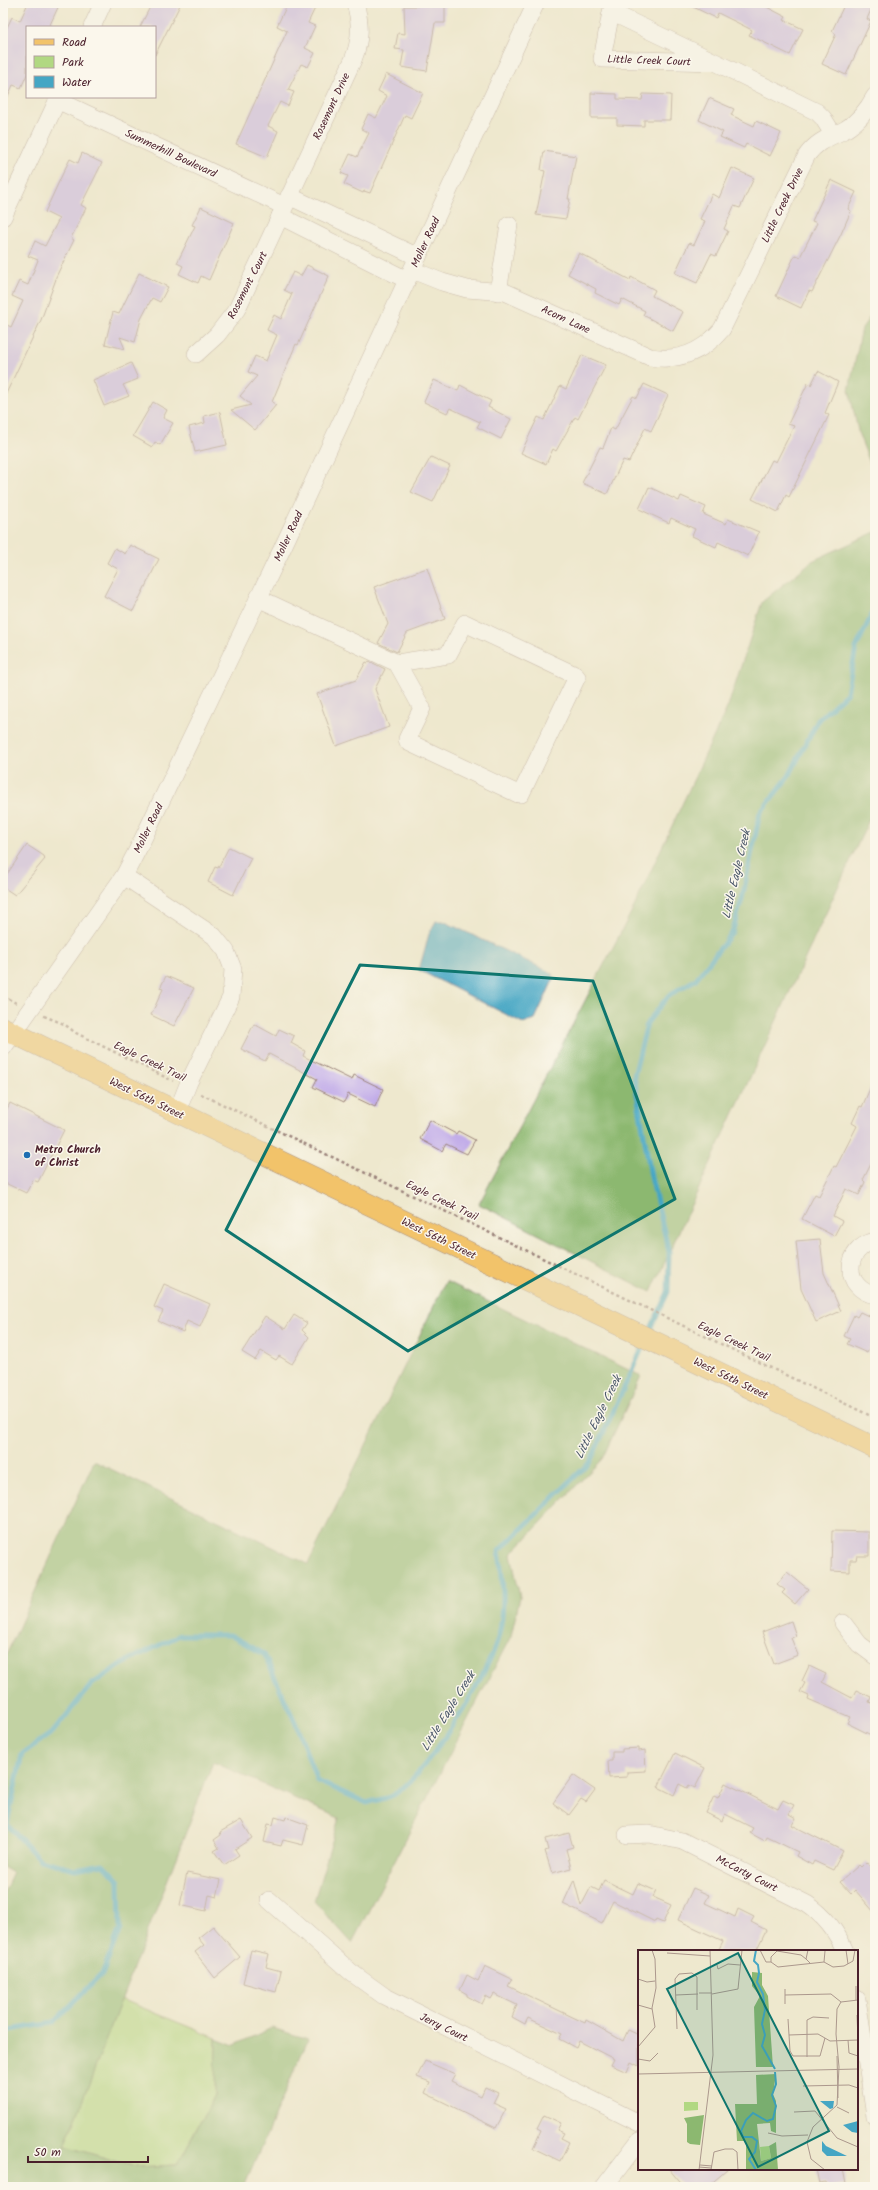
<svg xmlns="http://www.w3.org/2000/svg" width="878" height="2190" viewBox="0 0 878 2190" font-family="Kalam,sans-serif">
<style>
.green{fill:#b1d882;stroke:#7e7c56}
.forest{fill:#8cb870;stroke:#6b6c4e}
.water{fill:#45a6c4;stroke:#486278}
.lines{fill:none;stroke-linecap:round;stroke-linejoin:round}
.stream{stroke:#45a6c4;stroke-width:5}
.building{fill:#c2ade9}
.minor-casing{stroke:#9c847c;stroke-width:18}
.major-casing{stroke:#9c847c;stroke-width:22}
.path{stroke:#9c847c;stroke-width:2.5;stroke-dasharray:3 3;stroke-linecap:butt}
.minor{stroke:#fff;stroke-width:17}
.major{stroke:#f2c36a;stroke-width:21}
.marked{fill:none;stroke:#0f766e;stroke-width:3;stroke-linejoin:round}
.poi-dot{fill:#1f6fb2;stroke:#fbf7ec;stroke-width:1.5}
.labels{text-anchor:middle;stroke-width:3;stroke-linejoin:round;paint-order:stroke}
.street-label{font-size:11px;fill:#4a1f2b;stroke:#fbf7ec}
.poi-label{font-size:11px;font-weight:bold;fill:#4a1f2b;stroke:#fbf7ec;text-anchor:start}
.water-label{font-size:12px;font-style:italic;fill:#485568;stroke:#fbf7ec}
.inset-river{fill:none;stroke:#45a6c4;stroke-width:2}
.inset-road{fill:none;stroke:#ac988d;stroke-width:1}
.view{fill:#0f766e;fill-opacity:0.15;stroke:#0f766e;stroke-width:2}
.inset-edge{fill:none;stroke:#4a1f2b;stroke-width:2}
</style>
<rect width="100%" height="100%" fill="#fbf7ec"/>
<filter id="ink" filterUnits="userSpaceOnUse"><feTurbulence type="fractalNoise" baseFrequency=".025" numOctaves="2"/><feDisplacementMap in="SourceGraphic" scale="8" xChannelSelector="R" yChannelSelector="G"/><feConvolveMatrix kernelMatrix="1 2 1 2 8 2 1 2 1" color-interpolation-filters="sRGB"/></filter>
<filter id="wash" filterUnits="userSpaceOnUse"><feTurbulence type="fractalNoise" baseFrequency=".012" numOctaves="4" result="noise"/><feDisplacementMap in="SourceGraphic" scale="16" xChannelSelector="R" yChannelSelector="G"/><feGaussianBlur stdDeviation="0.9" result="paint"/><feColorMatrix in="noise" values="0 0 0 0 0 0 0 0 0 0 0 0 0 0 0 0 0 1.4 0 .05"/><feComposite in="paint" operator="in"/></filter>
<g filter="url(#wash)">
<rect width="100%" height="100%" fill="#eee8ce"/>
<path class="green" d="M121,1999l95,39 -1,57 -38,70 -41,2 -71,-21z"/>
<g class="forest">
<path d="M875,310v183l-1,-20 -15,-38 -10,-45 13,-62z"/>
<path d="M875,532v275l-224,485 -172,-88 155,-297 94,-201 34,-104 50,-41z"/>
<path d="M446,1281l195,95 -39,83 -91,95 9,43 -9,39 -159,307 -38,-42 25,-83 -126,-56 -148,384 71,21 41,-2 38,-70 1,-57 18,7 38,-17 36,11 -64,148h-241v-293l10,-21 -10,-6v-205l91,-201 214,103z"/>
</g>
<path class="water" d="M436,921h7l109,52 2,5 -19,41 -12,4 -104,-53 10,-36z"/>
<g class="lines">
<g class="stream">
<path d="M648,1335l20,-43 1,-40 -18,-75 -17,-101 13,-53 22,-28 26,-15 37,-47 10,-34 18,-86 29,-37 29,-56 29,-27 9,-45 19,-40"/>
<path d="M3,2031l50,-8 49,-49 18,-45 -1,-48 -16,-17 -28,5 -35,-9 -33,-36 15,-70 31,-22 38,-47 30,-21 59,-29h50l34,19 32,70 21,57 50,22c8,-3 21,-4 28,-9 32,-21 93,-119 103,-156 8,-29 5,-58 1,-87l91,-89 55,-120"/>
</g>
</g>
<g id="blocks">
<g class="building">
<path d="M28,3h32l-11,24h-22v47l-6,14 -8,-3 -10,22v-71l9,-19 8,4z"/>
<path d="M152,3h29l-26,52v-28h-15z"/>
<path d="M288,3h17l10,5 -7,15 7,3 -10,22 10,5 -7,14 -7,-3 -13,26 6,2 -6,14 -8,-4 -12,24 10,5 -11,26 -31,-13 51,-113 -10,-5z"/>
<path d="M418,3h27v20h-10l-8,48 -26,-4 3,-17 -9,-1 3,-16 7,1 -1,-28h14z"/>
<path d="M685,3h74l27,14 -2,3 19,9 -13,26 -41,-20 3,-5 -34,-17 -2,5z"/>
<path d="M845,3h29l-7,16 4,2 -25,54 -24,-11 14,-30 -4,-3z"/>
<path d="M386,74l37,19 -12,25 -6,-3 -35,78 -6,-2 -1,2 -19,-9 4,-8 -7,-3 9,-19 7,3 12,-24 -8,-4 7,-15 8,4 11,-22 -9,-5z"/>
<path d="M591,93l26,1v5l25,1 1,-6 28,1 -1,25h-26v6l-27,-1v-7h-26z"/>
<path d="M709,98l25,11 -3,6 23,11 2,-5 25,12 -11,23 -24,-12 -2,4 -24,-11 3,-5 -24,-12z"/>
<path d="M544,151l32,5 -8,43h2l-4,20 -30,-4 9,-44 -4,-1z"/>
<path d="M82,153l20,10 -21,42 5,3 -15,30 3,2 -19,39h1l-15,41 -38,80v-77l8,4 12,-26 -11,-5 7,-15 9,4 10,-25 -10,-4 7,-15 10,5 14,-27 -14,-7 18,-39 7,-14 8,4z"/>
<path d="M732,168l22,10 -14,30 -6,-2 -10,23 4,2 -12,25 -5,-2 -14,29 -22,-10 14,-30 5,2 11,-24 -5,-2 12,-25 7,4z"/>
<path d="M831,180l25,12 -8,17 3,2 -10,23 -29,58 -3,-1 -8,17 -25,-12 19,-41 5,2 17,-34 -5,-2z"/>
<path d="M201,207l33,16 -25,57 -8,-4 -3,7 -19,-9 4,-8 -6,-3 18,-37 -3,-1z"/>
<path d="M579,253l51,27 1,-3 24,13 -3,6 31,16 -10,19 -30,-16 2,-4 -23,-12 -3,6 -24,-12 1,-4 -28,-15z"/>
<path d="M307,265l22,11 -31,69 -2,-1 -24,58 4,3 -21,25 -24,-20 20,-5 -11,-9 17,-20 -9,-4 7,-16 11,5 11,-26 -10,-5 7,-15 7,4 11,-25 -8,-4 9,-18 8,4z"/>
<path d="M139,273l29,14 -8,15 -8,-4 -11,21 -6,23 -15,-5 5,12 -20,-5 8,-32 6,2z"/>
<path d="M582,355l24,10 -28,54 -3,-2 -19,34 -3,-2 -7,15 -25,-11 17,-36 6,3 16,-34 6,3z"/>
<path d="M131,363l7,16 -15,6 6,11 -25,10 -11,-26z"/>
<path d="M818,371l20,11 -13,31 4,2 -40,82 -3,-2 -8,17 -26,-13 20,-39 4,2 18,-36 -6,-2 20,-41 3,2z"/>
<path d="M434,380l24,11 2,-6 31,16 -3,6 23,12 -10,20 -24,-12 3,-5 -30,-14 -3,5 -23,-11z"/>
<path d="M644,384l24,11 -17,36 -6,-3 -16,34 -6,-2 -16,34 -25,-11 18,-36 3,1 8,-20 4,2 18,-34 4,2z"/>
<path d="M153,402l14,8 -4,8 10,5 -13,22 -5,-3 -3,5 -19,-11z"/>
<path d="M220,412l7,33 -32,7 -6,-25 16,-4 -1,-7z"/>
<path d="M431,457l19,9 -17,36 -22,-10z"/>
<path d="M649,487l30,14 2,-5 25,11 -3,7 23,10 2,-5 31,13 -11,24 -30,-14 -2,5 -24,-11 3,-7 -24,-11 -2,5 -30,-14z"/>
<path d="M130,545l29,14 -26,52 -29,-15 14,-27 -11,-6 8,-15 10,6z"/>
<path d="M427,568l18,51 -38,14 -10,19 -19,-9 10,-19 -14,-37z"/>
<path d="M369,661l16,8 -10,20 14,38 -53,19 -19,-52 39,-14 10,-18 2,1z"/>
<path d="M27,845l17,11 1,3 -30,36 -12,-8v-7z"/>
<path d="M229,847l22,11 -18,37 -25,-13 7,-15 3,1z"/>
<path d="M166,976l28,12 -20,38 -23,-11 12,-26 -3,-1z"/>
<path d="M254,1024l22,12 3,-7 15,7 -3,7 14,8 -2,5 49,24 2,-5 29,14 -8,18 -27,-13 -4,8 -31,-15 4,-8 -48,-25 -4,7 -24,-12z"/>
<path d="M875,1077v79l-12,24 2,2 -6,13 -13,-6 -13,27 9,5 -8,15 -32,-17 13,-25 4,2 15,-30 2,1 21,-41 -5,-3 8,-17 2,1z"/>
<path d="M10,1103l54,27 -26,52 -5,-2 -7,13 -23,-11v-65z"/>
<path d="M430,1120l26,14 2,-3 17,9 -8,14 -21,-10 -4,7 -22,-12z"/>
<path d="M820,1239l4,34 17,38 -25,11 -15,-33 -5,-48z"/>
<path d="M164,1284l46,20 -10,23 -13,-6 -4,11 -25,-11 5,-10 -9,-4z"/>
<path d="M860,1312l15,7v18l-8,16 -20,-9 3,-5 -6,-3 10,-21 3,2z"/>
<path d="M294,1315l13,8 -5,7 7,7 -17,27 -13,-8 -3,4 -15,-9 -6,9 -13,-8 23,-36 20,13z"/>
<path d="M832,1531l37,1v24h-12l-1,4h-6v12l-19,-1z"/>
<path d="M787,1572l21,17 -13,15 -13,-11 3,-3 -8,-6z"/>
<path d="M791,1621l5,15 -5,2 7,17 -24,9 -12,-32z"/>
<path d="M809,1666l17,8 -4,8 30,16 4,-8 15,7 -2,5 6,2v23l-4,8 -24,-12 3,-6 -42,-18 1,-3 -9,-4 5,-9 -3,-2z"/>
<path d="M639,1748v3l6,-1 1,21 -19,1v5l-18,1 -1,-17h4v-9h10v-3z"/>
<path d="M675,1753l30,15 -10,20 -6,-3 -2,3 -8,-4 -5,11 -16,-8z"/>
<path d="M573,1775l22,15 -9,12 -5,-3 -12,16 -16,-12z"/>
<path d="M725,1783l53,26 5,-9 11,5 -5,9 7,4 -4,7 51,26 -10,19 -19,-9 -2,4 -16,-9 2,-4 -31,-15 -2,4 -15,-8 3,-5 -28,-14 -3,7 -16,-8 8,-17 4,2z"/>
<path d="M275,1817l10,3 1,-3 22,8 -5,20 -20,-5 -2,6 -17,-4 4,-18 5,1z"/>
<path d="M241,1820l11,18 -17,11 4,6 -15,10 -10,-14 5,-3 -5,-8 7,-5 -1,-3z"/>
<path d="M569,1833l4,14 -7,2 5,19 -19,5 -7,-22 3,-1 -3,-11z"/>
<path d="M866,1862l9,10v41l-20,-23 -4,4 -11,-12 19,-17 2,2z"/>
<path d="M187,1873l34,7 -4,17 -8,-2 -3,16 -26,-6z"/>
<path d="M574,1880l7,26 10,-19 8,4 5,-11 29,14 5,-11 18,8 -3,6 18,8 -8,18 -7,-3 -1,2 -42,-21 -11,22 -39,-19z"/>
<path d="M693,1888l16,7 -4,8 30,14 3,-8 16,8 -3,5 15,8 -10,21h-38l5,-10 -45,-21z"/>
<path d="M213,1926l27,31 -25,21 -20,-26 9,-7 -6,-7z"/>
<path d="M251,1950l18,4 -3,13 15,4 -5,21 -33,-9z"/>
<path d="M485,1966l27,13 -4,7 77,37 1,-3 37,21 5,-11 11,5v31l-8,-4 -4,10 -16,-7 3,-6 -35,-18 -3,7 -17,-9 3,-5 -34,-16 -3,6 -13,-7 5,-12 -23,-11 -3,5 -5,-3 -4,8 -15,-8v-2l-7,-4 7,-15 11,6z"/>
<path d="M425,2061l30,13 -4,7 30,15 4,-9 13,6 -5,10 13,6 -10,19 -71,-35 5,-11 -13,-5z"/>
<path d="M544,2115l17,8 -4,7 7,3 -3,5 8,4 -9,19 -27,-13 8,-17 -4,-2z"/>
<path d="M669,2169h59l-21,18h-23z"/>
<path d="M816,2169h27l3,15 -19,3 -1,-4 -7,1z"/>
</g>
</g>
</g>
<g filter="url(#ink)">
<use href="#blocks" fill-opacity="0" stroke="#9c847c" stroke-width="1"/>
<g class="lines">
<g class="minor-casing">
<g id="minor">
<path d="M92,27l11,-24"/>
<path d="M715,62l-104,-50 -9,47 113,3 102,50 6,6 10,16"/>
<path d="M57,100l227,106"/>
<path d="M289,196l129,61"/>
<path d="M280,216l127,64"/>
<path d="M3,217l56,-120"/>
<path d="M412,270l30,12 25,7 38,3 145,65c29,5 54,-6 72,-28l85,-174c12,-16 23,-17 39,-26 13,-8 22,-20 29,-33"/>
<path d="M498,292l11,-67"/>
<path d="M196,354l21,-19 20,-26 116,-249c8,-20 8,-37 2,-57"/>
<path d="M258,598l139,65 51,-8 17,-32 110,52 2,2 -56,117h-3l-110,-52 -1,-3 15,-31 -25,-45"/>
<path d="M124,876l90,60 12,15 7,18 -2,28 -42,85 -12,30"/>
<path d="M3,1048l121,-172 16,-31 142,-296 254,-546"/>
<path d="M875,1241c-32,7 -32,48 0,54"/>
<path d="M843,1623l16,21 16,12"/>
<path d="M627,1835l22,-1 33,7 125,63c18,12 30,28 38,47"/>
<path d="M269,1900l83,73 32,23 255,127"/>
<path d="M857,1999l18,117"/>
<path d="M604,2187l35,-46"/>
</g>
</g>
<g class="major-casing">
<path id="major" d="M3,1028l872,420"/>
</g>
<g class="path">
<path d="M3,996l13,7"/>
<path d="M44,1016l20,8 12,9 97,48"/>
<path d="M201,1094l674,324"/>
</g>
<use href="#minor" class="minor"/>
<use href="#major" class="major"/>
</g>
</g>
<path d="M0 0H878V2190H0ZM360,965l233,16 82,218 -267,152 -182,-121z" fill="#eee8ce" fill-opacity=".55" fill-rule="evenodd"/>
<path class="marked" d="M360,965l233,16 82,218 -267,152 -182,-121z"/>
<circle class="poi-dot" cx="27" cy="1155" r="4"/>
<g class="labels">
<g class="street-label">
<text transform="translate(649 60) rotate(2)" y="4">Little Creek Court</text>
<text transform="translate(331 106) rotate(-65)" y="4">Rosemont Drive</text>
<text transform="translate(171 153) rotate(25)" y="4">Summerhill Boulevard</text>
<text transform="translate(782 205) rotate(-64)" y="4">Little Creek Drive</text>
<text transform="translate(425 242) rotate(-65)" y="4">Moller Road</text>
<text transform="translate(247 285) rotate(-63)" y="4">Rosemont Court</text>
<text transform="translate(566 319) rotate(25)" y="4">Acorn Lane</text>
<text transform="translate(288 536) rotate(-65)" y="4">Moller Road</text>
<text transform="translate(148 828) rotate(-64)" y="4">Moller Road</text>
<text transform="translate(150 1061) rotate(26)" y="4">Eagle Creek Trail</text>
<text transform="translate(147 1098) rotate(26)" y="4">West 56th Street</text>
<text transform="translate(442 1200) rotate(26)" y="4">Eagle Creek Trail</text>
<text transform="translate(439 1238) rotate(26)" y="4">West 56th Street</text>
<text transform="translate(734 1341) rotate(26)" y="4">Eagle Creek Trail</text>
<text transform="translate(731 1378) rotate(26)" y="4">West 56th Street</text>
<text transform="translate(747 1873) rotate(27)" y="4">McCarty Court</text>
<text transform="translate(444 2027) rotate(26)" y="4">Jerry Court</text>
</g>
<g class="poi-label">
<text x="35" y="1153">Metro Church<tspan x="35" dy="13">of Christ</tspan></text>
</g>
<g class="water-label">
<text transform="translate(736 874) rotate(-77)" y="4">Little Eagle Creek</text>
<text transform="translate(598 1417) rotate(-64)" y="4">Little Eagle Creek</text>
<text transform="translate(448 1711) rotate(-58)" y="4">Little Eagle Creek</text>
</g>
</g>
<g transform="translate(638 1950)">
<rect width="220" height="220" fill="#eee8ce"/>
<path d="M46,152h14v8l-14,1zM131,196l2,12 -10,3 -1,-14z" fill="#b1d882"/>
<path d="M114,22l10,1v12l6,11 5,71h-17l-2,-60 6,-11 -8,-10zM138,124l-3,20 3,7v32l-5,-2 -1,-8 -13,1 4,37 10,-3 -2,-12 7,-4 2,28h-32v-29h-9l-2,-37h22l-1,-29zM66,165l-4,30 -10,-1 -3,-2v-18l-3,-6z" fill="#8cb870"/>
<path d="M182,151h14l-1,7 -3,1zM220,171v12l-6,-1 -9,-7zM184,191l4,5 21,10h-20l-5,-5z" fill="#45a6c4"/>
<path class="inset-river" d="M118,0l-2,11 4,4 1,8 -2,9 6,12 2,16 -3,14 3,11 -3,11 13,23M118,220l-7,-11 6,-7 2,-11 -5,-4h-9l-2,-6 5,-11 7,-7 14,8 6,-2 3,-13 -4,-11 4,-11 -1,-12"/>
<path class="inset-road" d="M122,0l6,12h5l7,5 46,-5 1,-11M170,0l-2,9 4,4M208,0l2,14M29,3l43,3M133,12v-5l6,-6 24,4 5,4M186,12l9,5 11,-1 9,-5 2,-11M79,15l1,4 10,-5 12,1M0,29l9,3 8,-1M218,36v14M147,39v15M61,43h13M74,44l26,-5 4,-39M38,45l22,-1M147,45l46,-1 10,8M203,52l17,-2M0,55l14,4M219,65l1,25M150,69l2,32 3,5h27l5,-18M39,79l-2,-50 4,-5 13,-1 5,4v33M151,85l29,-1 12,7 28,-1M210,90l1,13 9,3M0,97l17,-20 -3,-19 4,-20 -1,-29 -3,-9M199,106l1,42M169,107v-37l6,-3 16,1M0,109l12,2 8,-8M0,124l220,-5M165,136l46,-1 9,3M199,157l12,6M156,162l21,-1 22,27 21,9M130,183l14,3 26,-1M62,215l12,1M61,217l12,1M61,220l14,-115 -3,-105M73,220l3,-18 11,-3h8l4,3 1,18M187,220l-14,-11 -4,-17 6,-15 24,-22 2,-38 -3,-33 1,-25 4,-7"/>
<path class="view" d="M100,3l91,178 -71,36 -91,-178z"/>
<rect width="220" height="220" class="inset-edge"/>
</g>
<rect width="878" height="2190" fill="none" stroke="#fbf7ec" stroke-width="16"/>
<rect x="26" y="26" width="130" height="72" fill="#fbf7ec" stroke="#b4a19f"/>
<rect x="34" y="39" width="20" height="6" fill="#f2c36a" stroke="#b4a19f"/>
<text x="62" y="46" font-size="12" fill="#4a1f2b">Road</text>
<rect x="34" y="56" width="20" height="12" fill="#b1d882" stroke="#b4a19f"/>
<text x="62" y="66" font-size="12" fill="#4a1f2b">Park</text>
<rect x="34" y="76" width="20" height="12" fill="#45a6c4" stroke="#b4a19f"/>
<text x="62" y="86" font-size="12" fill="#4a1f2b">Water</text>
<path d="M28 2156v6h120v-6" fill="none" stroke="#4a1f2b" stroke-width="2"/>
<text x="34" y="2156" font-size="12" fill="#4a1f2b" stroke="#fbf7ec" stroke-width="3" paint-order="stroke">50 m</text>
</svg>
